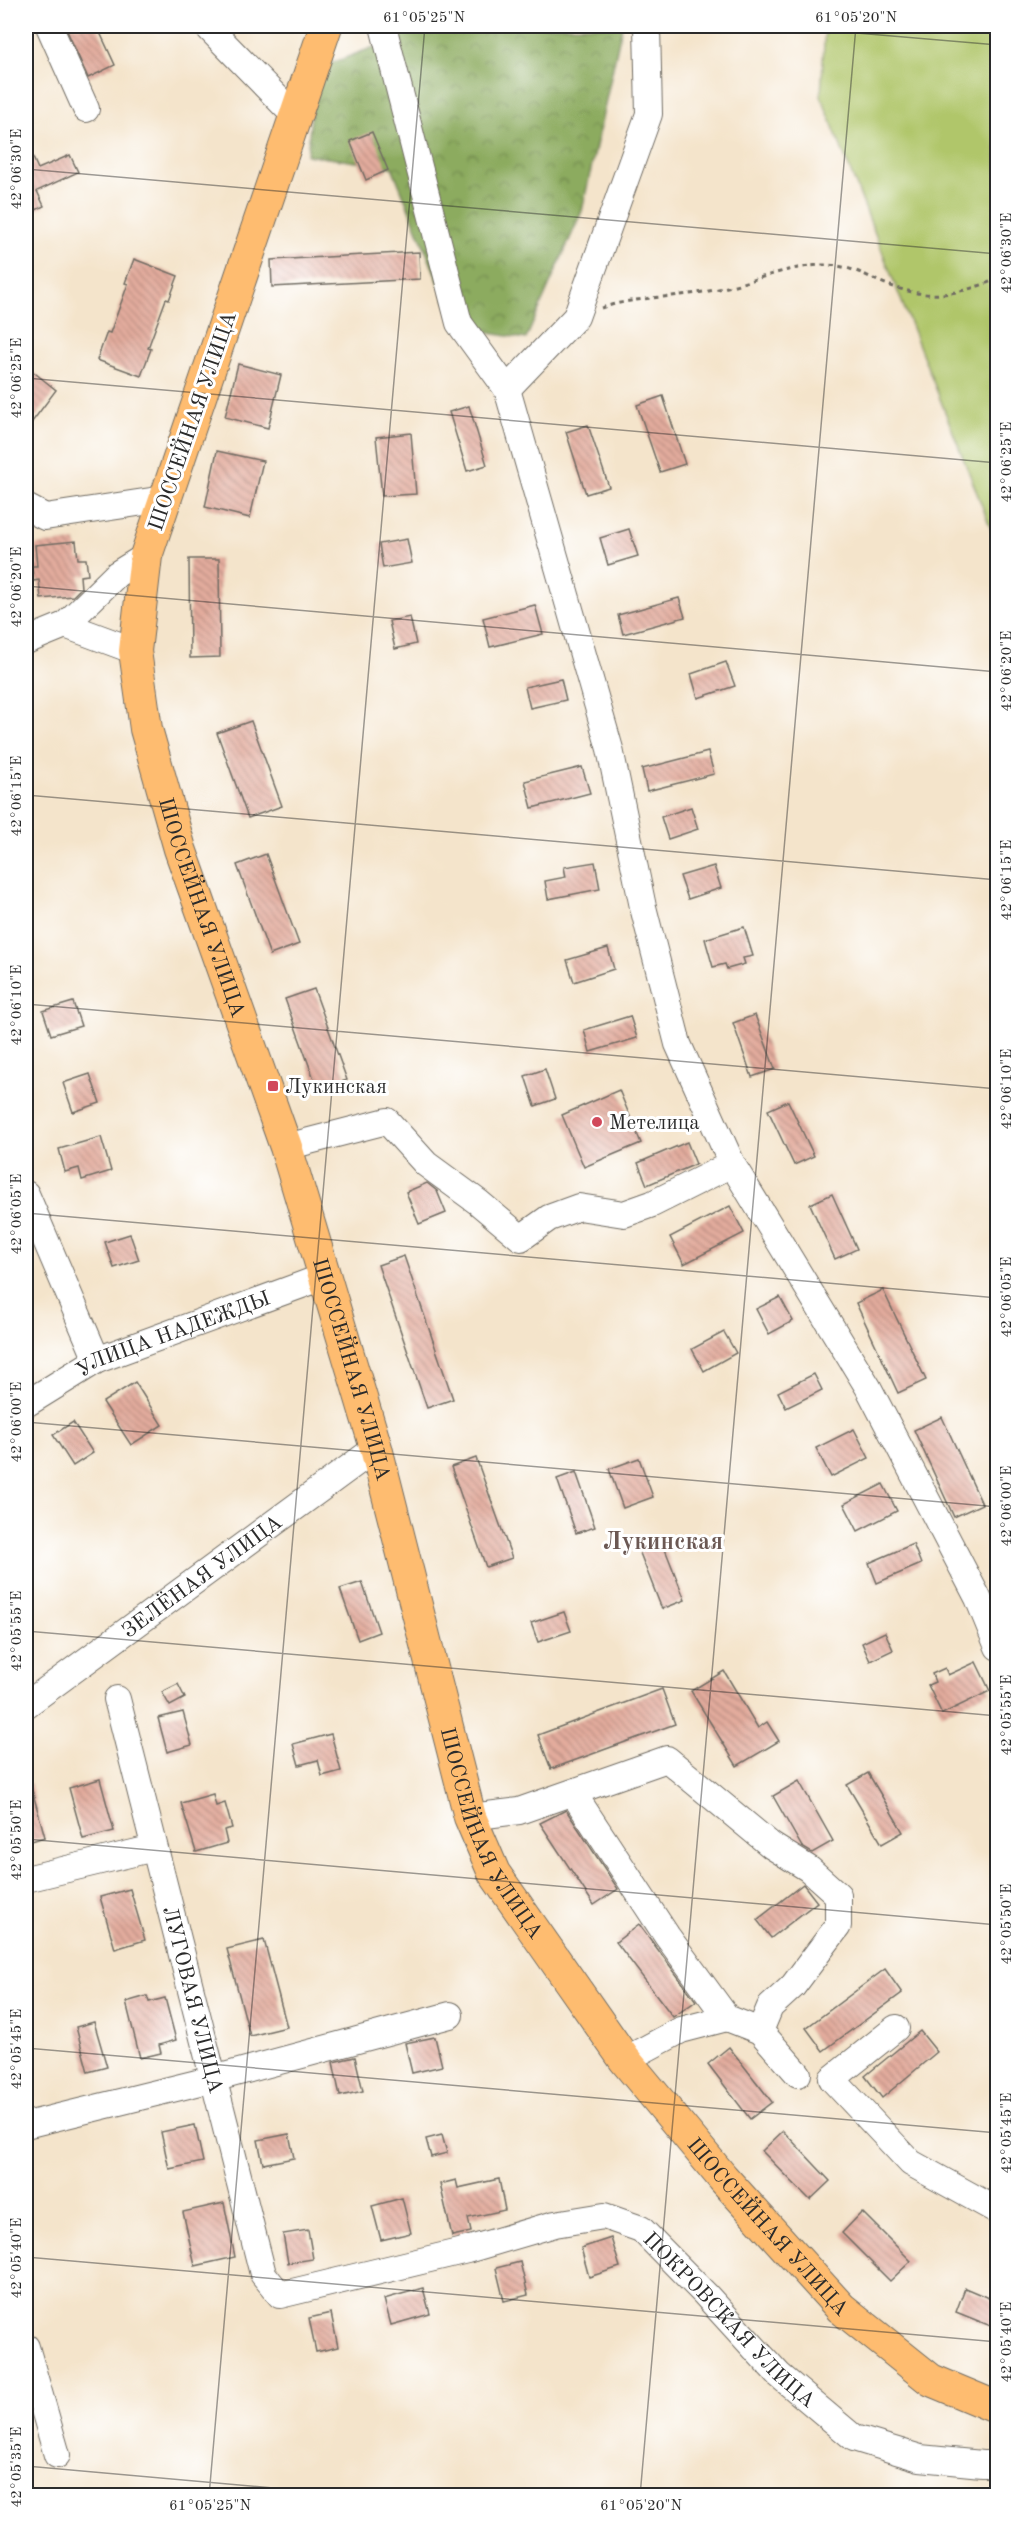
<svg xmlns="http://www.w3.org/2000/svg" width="1023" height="2521" viewBox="0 0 1023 2521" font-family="'Old Standard TT',serif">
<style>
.green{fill:#b0c66b;stroke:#6e784b;stroke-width:1.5}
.forest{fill:url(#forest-crowns);stroke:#5c6b45;stroke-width:1.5}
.building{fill:url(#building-back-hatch)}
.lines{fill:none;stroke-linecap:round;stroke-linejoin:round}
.minor-casing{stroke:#716c63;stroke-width:28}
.major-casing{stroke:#716c63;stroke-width:34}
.path{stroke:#716c63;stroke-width:3;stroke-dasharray:4.5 4.5;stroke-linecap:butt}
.minor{stroke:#fff;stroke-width:26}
.major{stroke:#febc70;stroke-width:32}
.ticks{fill:none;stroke:#2b2b2b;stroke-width:1.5;stroke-opacity:0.45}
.poi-dot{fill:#d1495b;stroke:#fff;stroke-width:2}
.labels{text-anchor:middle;stroke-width:6;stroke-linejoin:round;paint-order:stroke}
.street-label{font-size:21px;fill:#2b2b2b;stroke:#fff}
.poi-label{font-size:21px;fill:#2b2b2b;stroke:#fff;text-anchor:start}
.quarter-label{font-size:24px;font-weight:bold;fill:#6b5853;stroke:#fff}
.neatline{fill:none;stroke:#2b2b2b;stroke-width:2}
.ticks-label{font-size:15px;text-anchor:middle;fill:#2b2b2b}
</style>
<defs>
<pattern id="forest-crowns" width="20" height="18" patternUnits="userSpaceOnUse" patternTransform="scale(1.5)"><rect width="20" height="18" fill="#8cab5f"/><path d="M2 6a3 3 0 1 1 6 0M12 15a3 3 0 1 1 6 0" fill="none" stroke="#738b4f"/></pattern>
<pattern id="building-back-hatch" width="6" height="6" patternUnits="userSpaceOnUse" patternTransform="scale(1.5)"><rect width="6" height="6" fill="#e3ac9d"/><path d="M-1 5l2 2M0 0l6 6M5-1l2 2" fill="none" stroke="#b88c80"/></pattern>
</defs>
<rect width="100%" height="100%" fill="#fff"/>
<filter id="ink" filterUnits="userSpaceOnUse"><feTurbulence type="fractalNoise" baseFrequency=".0167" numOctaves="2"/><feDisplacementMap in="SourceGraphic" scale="12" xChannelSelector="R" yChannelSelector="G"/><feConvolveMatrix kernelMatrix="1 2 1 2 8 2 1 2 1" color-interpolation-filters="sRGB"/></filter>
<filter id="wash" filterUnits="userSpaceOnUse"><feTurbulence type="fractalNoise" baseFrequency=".008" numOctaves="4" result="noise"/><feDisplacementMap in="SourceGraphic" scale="24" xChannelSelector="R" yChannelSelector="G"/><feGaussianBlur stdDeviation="1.35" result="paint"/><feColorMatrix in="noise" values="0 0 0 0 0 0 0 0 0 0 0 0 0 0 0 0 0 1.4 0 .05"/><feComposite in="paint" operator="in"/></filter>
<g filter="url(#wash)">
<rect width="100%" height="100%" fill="#f4e4cb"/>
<path class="green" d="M825,26h172v518l-176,-448z"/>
<path class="forest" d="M392,26h230l-40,185 -56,128 -69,-11 -65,-161 -85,-12 9,-86 79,-30z"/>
<g id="blocks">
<g class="building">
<path d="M65,26h32l18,39 -27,13z"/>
<path d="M372,132l16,38 -22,10 -16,-39z"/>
<path d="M26,142l12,27 32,-14 8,17 -41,19 7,15 -18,9z"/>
<path d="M419,252l1,27 -148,8 -1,-27z"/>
<path d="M134,259l44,17 -9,24 -3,-1 -18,49 3,1 -10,27 -44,-16 10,-28 3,1 18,-49 -3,-1z"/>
<path d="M238,364l43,11 -13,53 -43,-11z"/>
<path d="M26,366l30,24 -30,40z"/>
<path d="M663,396l22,68 -25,8 -23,-67z"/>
<path d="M469,406l18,59 -20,6 -18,-59z"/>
<path d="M588,425l21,62 -23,7 -20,-62z"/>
<path d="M411,433l5,61 -34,2 -6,-59z"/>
<path d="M217,451l46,10 -13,57 -45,-11z"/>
<path d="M629,529l9,27 -30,9 -8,-27z"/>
<path d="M407,539l5,24 -29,5 -4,-24z"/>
<path d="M76,541l2,18h8l2,16 -8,1 1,12 -8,8 -32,3 -2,-19 -6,1 -1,-15h5l-2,-21z"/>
<path d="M189,559h30l1,98 -30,1z"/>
<path d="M679,598l6,19 -62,17 -5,-19z"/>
<path d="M535,605l8,29 -53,13 -7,-29z"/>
<path d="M410,617l6,27 -21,5 -6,-28z"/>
<path d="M726,662l9,24 -37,12 -7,-24z"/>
<path d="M561,679l5,21 -36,8 -5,-21z"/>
<path d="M251,721l31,85 -34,12 -31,-85z"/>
<path d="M708,752l6,22 -67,17 -5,-22z"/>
<path d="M582,767l8,26 -58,15 -7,-27z"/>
<path d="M691,807l7,22 -30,10 -7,-22z"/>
<path d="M266,854l33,90 -29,11 -33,-90z"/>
<path d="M595,862l5,27 -52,10 -3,-18 21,-4 -2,-10z"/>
<path d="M714,866l7,22 -33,11 -8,-23z"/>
<path d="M744,927l9,29 -10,2 2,6 -18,5 -2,-5 -12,3 -8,-28z"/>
<path d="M608,948l6,21 -40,13 -7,-22z"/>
<path d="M314,989l33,91 -29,10 -33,-91z"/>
<path d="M73,1002l8,24 -30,9 -8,-24z"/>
<path d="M755,1015l20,54 -23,8 -19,-54z"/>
<path d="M630,1016l7,22 -47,14 -6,-22z"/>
<path d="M545,1069l10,30 -20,7 -10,-30z"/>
<path d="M90,1074l10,29 -27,9 -10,-29z"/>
<path d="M619,1090l22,53 -57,24 -22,-52z"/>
<path d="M788,1101l26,55 -20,9 -26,-55z"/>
<path d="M101,1137l10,34 -29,9 -3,-12 -14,4 -6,-23z"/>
<path d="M687,1142l9,22 -49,21 -9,-22z"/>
<path d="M427,1183l10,8 9,22 -27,11 -13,-32z"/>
<path d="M832,1194l25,55 -22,10 -25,-55z"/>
<path d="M730,1206l14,27 -60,31 -14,-27z"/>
<path d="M130,1234l9,26 -25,8 -9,-26z"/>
<path d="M404,1256l49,143 -26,9 -49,-143z"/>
<path d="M883,1290l43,90 -28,13 -42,-90z"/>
<path d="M780,1297l13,24 -24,13 -13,-25z"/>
<path d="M724,1332l12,21 -32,18 -12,-22z"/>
<path d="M814,1374l8,16 -36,18 -8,-16z"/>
<path d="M135,1382l27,43 -31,20 -28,-43z"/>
<path d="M942,1417l40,87 -28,13 -40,-87z"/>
<path d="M73,1422l20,31 -20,13 -20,-31z"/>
<path d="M854,1429l15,29 -38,19 -15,-29z"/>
<path d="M476,1458l36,100 -26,9 -35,-100z"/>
<path d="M639,1458l14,39 -30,11 -14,-39z"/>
<path d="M576,1472l19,55 -19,6 -19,-54z"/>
<path d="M883,1484l14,27 -39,20 -14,-27z"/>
<path d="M661,1539l24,61 -23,9 -24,-61z"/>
<path d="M913,1544l8,20 -44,19 -8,-20z"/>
<path d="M362,1582l17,50 -21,8 -18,-51z"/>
<path d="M564,1612l7,19 -33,11 -7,-19z"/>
<path d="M885,1632l8,18 -23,11 -8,-18z"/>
<path d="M976,1662l14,29 -48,23 -14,-29 7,-3 -3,-8 13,-6 3,7z"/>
<path d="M724,1671l34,57 9,-6 12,19 -42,25 -46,-75z"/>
<path d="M178,1684l7,14 -15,8 -8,-14z"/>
<path d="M662,1689l13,35 -124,45 -13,-34z"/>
<path d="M183,1712l9,33 -25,7 -9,-34z"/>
<path d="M331,1734l10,37 -19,5 -4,-16 -19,5 -6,-21z"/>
<path d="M868,1773l35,59 -21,12 -35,-59z"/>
<path d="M100,1779l14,52 -31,8 -14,-51z"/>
<path d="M799,1781l34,60 -21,12 -10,-6 -29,-51z"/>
<path d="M26,1783h4l15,54 -17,5 -2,-9z"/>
<path d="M213,1794l3,12 9,-3 7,25 -8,2 3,13 -31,9 -15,-49z"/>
<path d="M566,1810l52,79 -24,16 -54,-82z"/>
<path d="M803,1884l14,18 -46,36 -14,-18z"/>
<path d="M130,1889l15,51 -30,9 -15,-52z"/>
<path d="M639,1924l57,77 -23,16 -57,-75z"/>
<path d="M264,1940l23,87 -37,9 -23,-87z"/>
<path d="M885,1969l17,24 -79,58 -17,-23z"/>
<path d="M147,1996l2,6 16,-4 11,42 -17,5 2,8 -21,5 -14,-56z"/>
<path d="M94,2022l13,45 -19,5 -12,-45z"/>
<path d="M920,2031l17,21 -55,46 -17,-22z"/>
<path d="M435,2037l7,29 -30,7 -7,-30z"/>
<path d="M729,2047l43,55 -22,17 -42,-55z"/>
<path d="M355,2057l8,34 -23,5 -7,-34z"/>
<path d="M195,2125l8,37 -34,7 -8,-37z"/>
<path d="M783,2131l47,50 -20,19 -48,-49z"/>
<path d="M289,2134l5,24 -31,6 -5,-24z"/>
<path d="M442,2135l5,18 -16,4 -5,-18z"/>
<path d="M499,2179l6,31 -37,8 3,14 -19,4 -12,-52 16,-4 2,8z"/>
<path d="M402,2198l9,35 -30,7 -9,-34z"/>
<path d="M224,2203l11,54 -40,9 -12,-54z"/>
<path d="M862,2212l49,49 -21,20 -48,-48z"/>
<path d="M308,2230l5,29 -25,4 -5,-29z"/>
<path d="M611,2238l9,29 -31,10 -8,-29z"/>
<path d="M520,2262l8,33 -24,6 -8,-33z"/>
<path d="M423,2288l7,26 -39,11 -7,-26z"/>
<path d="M965,2288l33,14v27l-42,-17z"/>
<path d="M331,2313l7,34 -22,5 -7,-34z"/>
</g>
</g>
</g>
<g filter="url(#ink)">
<use href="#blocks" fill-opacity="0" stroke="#716c63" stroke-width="1.5"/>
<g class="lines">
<g class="minor-casing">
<g id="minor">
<path d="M49,26l37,83"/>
<path d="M207,26l88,90"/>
<path d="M383,26l76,297 48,66 103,360 33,158 35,137 54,120 136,223 110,211 20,49"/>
<path d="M507,389l69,-72 73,-203 -2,-88"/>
<path d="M26,507l19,10 119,-18"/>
<path d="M65,625l52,-51 29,-18"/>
<path d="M26,641l39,-16 70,26"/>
<path d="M286,1147l101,-26 39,43 52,38 43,36 28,-20 30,-11 45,7 28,-10 80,-40"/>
<path d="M26,1194l71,166"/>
<path id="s1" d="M26,1404l71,-44 229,-84"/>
<path id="s2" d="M117,1699l146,575 17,21 187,-45 88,-26 49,-8 37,13 64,65 74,81 75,63 66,20 62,6h16"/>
<path id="s3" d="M26,1705l350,-257"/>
<path d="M573,1793l94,143 60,82 33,13 38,43"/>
<path d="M470,1817l49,-6 148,-52 105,87 37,23 29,26v31l-45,60 -23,21 -10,24"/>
<path d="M26,1879l128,-31"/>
<path d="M896,2028l-64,51 79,84 87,48"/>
<path d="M625,2060l56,-30 46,-12"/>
<path d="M26,2125l187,-46 237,-64"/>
<path d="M26,2347l31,108"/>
</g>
</g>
<g class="major-casing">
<g id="major">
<path id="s4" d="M326,26l-180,530 -11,95 11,78 34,120 106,298 90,301 94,369 24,56 131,187 98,118 118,130 90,72 67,28"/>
</g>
</g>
<path class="path" d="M601,308c37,-12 75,-10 113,-18 36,-7 75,-25 112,-25 19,0 36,8 52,16 49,20 72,16 120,-2"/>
<use href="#minor" class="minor"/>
<use href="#major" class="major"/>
</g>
</g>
<path class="ticks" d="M774,26l224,19M26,169l972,85M26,378l972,85M26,586l972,86M26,795l972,85M26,1004l972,85M26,1213l972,85M26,1422l972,85M26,1631l972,85M26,1839l972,86M26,2048l972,85M26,2257l972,85M26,2466l337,30M209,2496l216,-2470M640,2496l216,-2470"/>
<g class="poi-dot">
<rect x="267" y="1080" width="12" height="12" rx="3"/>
<circle cx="597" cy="1122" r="6"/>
</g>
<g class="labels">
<g class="street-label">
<text transform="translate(192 421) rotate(-71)" y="7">ШОССЕЙНАЯ УЛИЦА</text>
<text dy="7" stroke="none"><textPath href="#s4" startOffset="921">ШОССЕЙНАЯ УЛИЦА</textPath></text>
<text dy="7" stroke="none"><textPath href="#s1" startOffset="164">УЛИЦА НАДЕЖДЫ</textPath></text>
<text dy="7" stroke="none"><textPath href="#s4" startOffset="1407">ШОССЕЙНАЯ УЛИЦА</textPath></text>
<text dy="7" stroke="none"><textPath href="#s3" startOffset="218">ЗЕЛЁНАЯ УЛИЦА</textPath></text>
<text dy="7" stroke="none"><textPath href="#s4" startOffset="1893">ШОССЕЙНАЯ УЛИЦА</textPath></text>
<text dy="7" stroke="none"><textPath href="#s2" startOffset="310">ЛУГОВАЯ УЛИЦА</textPath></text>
<text dy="7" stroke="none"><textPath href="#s4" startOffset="2379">ШОССЕЙНАЯ УЛИЦА</textPath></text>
<text dy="7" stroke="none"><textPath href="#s2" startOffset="1120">ПОКРОВСКАЯ УЛИЦА</textPath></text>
</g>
<g class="poi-label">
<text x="285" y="1093">Лукинская</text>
<text x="609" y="1129">Метелица</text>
</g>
<g class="quarter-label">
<text x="663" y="1549">Лукинская</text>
</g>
</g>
<rect width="1023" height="2521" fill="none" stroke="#fff" stroke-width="66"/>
<rect x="33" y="33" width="957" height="2455" class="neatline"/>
<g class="ticks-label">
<text x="424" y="22">61°05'25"N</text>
<text x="856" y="22">61°05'20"N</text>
<text transform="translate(16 169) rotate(-90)" y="5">42°06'30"E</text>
<text transform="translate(1006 253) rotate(-90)" y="5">42°06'30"E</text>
<text transform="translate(16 378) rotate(-90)" y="5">42°06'25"E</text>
<text transform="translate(1006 462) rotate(-90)" y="5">42°06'25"E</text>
<text transform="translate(16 587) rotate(-90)" y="5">42°06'20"E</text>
<text transform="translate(1006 671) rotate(-90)" y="5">42°06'20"E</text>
<text transform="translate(16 796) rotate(-90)" y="5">42°06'15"E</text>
<text transform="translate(1006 880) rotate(-90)" y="5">42°06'15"E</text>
<text transform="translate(16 1005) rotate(-90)" y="5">42°06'10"E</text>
<text transform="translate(1006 1089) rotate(-90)" y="5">42°06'10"E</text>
<text transform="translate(16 1214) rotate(-90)" y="5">42°06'05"E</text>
<text transform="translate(1006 1297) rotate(-90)" y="5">42°06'05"E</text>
<text transform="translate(16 1422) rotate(-90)" y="5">42°06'00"E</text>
<text transform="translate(1006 1506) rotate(-90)" y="5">42°06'00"E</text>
<text transform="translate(16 1631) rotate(-90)" y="5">42°05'55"E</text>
<text transform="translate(1006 1715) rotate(-90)" y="5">42°05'55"E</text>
<text transform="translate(16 1840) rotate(-90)" y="5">42°05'50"E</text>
<text transform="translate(1006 1924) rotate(-90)" y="5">42°05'50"E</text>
<text transform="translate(16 2049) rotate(-90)" y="5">42°05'45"E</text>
<text transform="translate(1006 2133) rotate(-90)" y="5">42°05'45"E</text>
<text transform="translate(16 2258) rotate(-90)" y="5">42°05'40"E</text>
<text transform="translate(1006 2342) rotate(-90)" y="5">42°05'40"E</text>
<text transform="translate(16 2467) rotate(-90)" y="5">42°05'35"E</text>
<text x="210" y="2510">61°05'25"N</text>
<text x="641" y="2510">61°05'20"N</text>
</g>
</svg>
